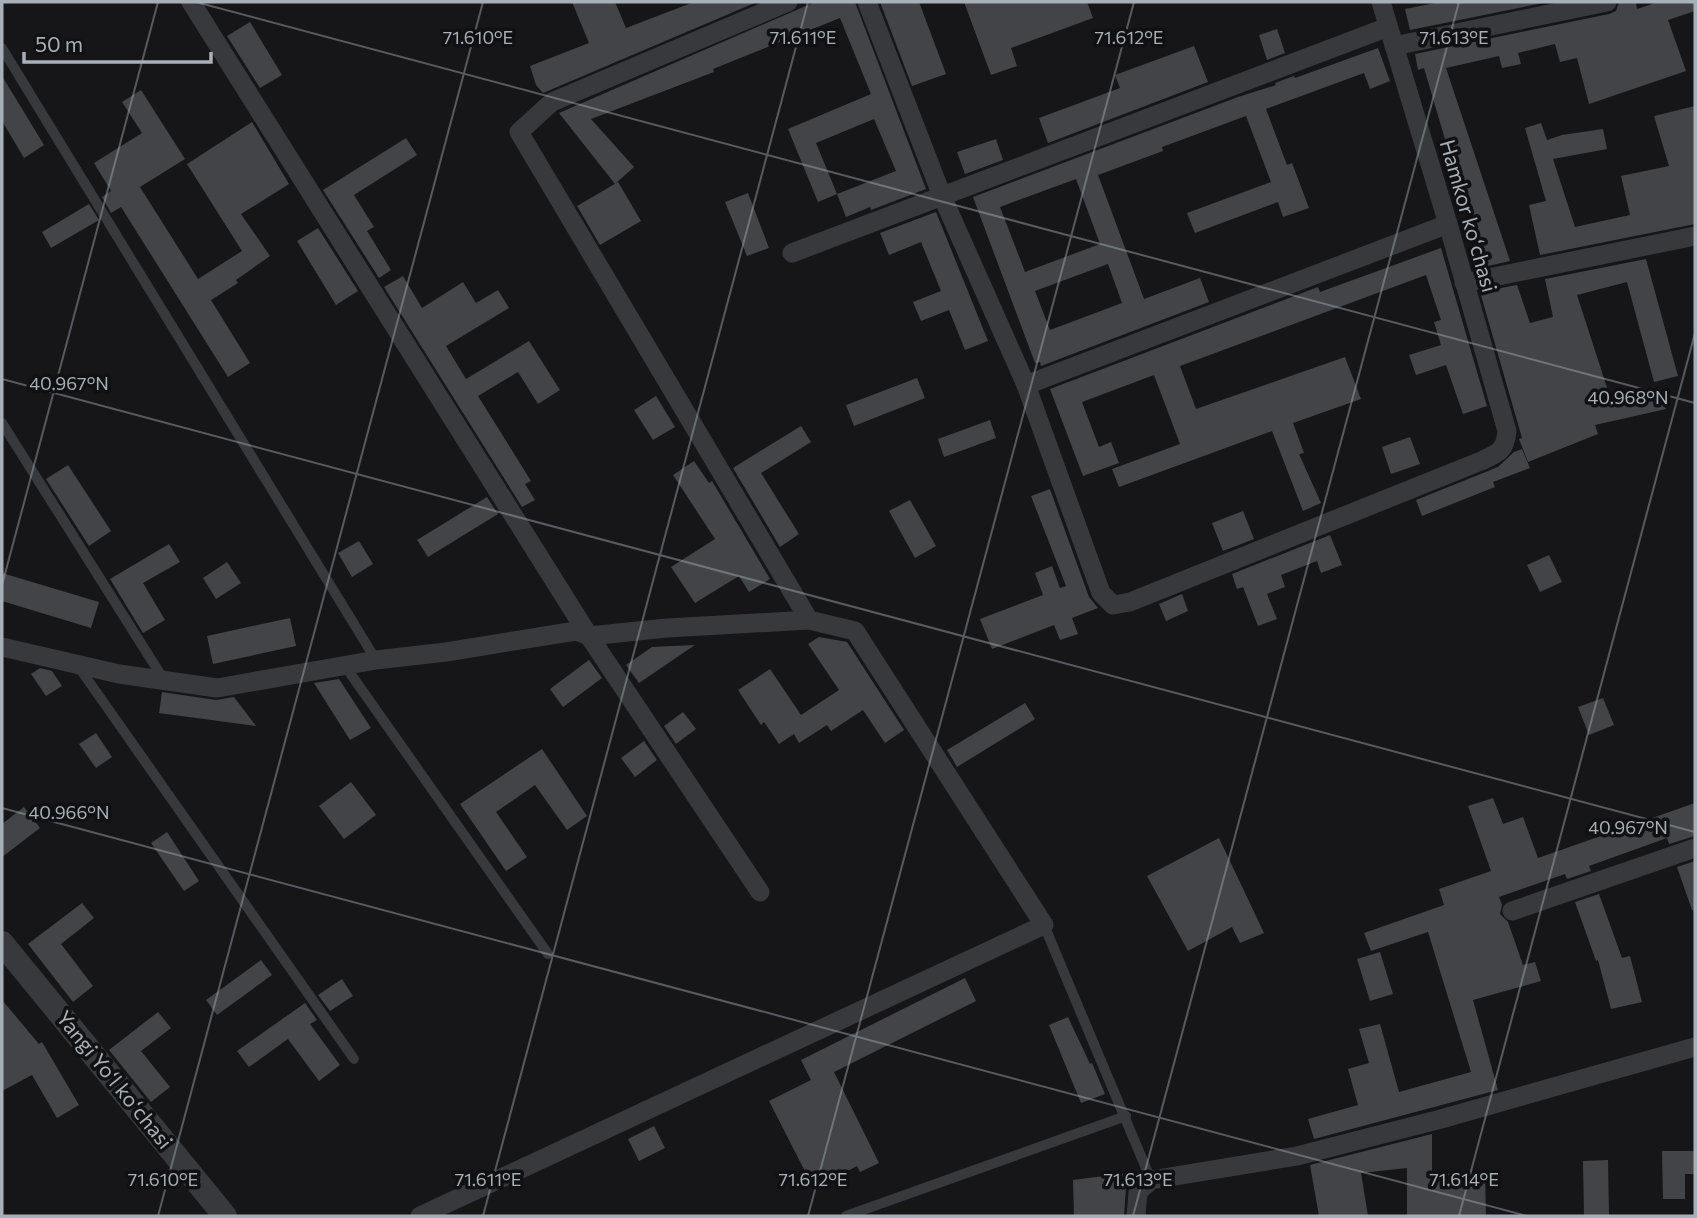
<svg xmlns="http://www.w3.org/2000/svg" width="1697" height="1218" viewBox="0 0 1697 1218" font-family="Commissioner,sans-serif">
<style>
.building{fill:#424448;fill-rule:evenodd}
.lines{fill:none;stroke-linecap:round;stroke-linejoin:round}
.service{stroke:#37393d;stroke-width:10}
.minor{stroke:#37393d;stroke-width:19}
.tertiary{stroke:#37393d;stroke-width:24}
.ticks{fill:none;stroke:#a7b0b8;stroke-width:2;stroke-opacity:0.45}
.labels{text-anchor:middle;stroke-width:7;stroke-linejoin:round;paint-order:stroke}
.street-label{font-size:21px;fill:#a7b0b8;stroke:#111113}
.ticks-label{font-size:18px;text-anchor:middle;fill:#a7b0b8;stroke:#111113;stroke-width:7;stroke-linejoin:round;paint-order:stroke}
</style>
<rect width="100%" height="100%" fill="#161618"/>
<g class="building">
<path d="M572,2h43l11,26 68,-26h63l-214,91 -7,-8 -6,-19 59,-23z"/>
<path d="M815,2h40l71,187 -55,21 -1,-3 -24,10 -9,-23 -19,8 -30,-73 83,-35 -31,-76 -127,51 1,3 -123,47 43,48 -19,17 -56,-71zM874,119l22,52 -59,23 -21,-51z"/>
<path d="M880,2h39l27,72 -34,12z"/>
<path d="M964,2h123l6,16 -82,30 6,18 -26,9z"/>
<path d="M1440,2h108l-138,28 -5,-21z"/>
<path d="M1619,2h17l1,7 21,-7h37v9l-27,9 18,51 -97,33 -12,-46 -17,4 -5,-18 -37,9 3,11 -19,4 -3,-12 -53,12 64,193 -22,5 -36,-103 -28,-95 -6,2 -3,-16 194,-40 7,-3z"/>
<path d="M250,22l32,53 -22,13 -33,-52z"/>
<path d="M1277,29l8,24 -18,7 -8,-25z"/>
<path d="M1194,46l14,36 -160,61 -9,-25 81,-30 -5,-13z"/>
<path d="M1378,48l12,33 -20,8 -6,-16 -98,36 21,56 5,-2 17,45 -26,9 -5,-15 -83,31 -8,-20 84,-31 -25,-66 -84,31 1,4 -65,24 46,124 56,-21 9,24 -168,64 -1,-4 -5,1 -62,-166 265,-100 38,-12 -1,-2 19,-7 1,2zM1076,179l24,65 -75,28 -25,-65zM1108,264l14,39 -72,27 -15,-39z"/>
<path d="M2,76l42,69 -20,13 -22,-37z"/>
<path d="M141,90l44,69 -45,28 58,92 44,-28 -55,-87 65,-42 37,62 -48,30 29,42 -34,24 2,3 -27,17 39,63 -22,14 -107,-170 -10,6 -9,-16 9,-6 -17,-28 48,-30 -20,-31z"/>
<path d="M1695,106v118l-155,31 -11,-50 17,-4 -21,-73 16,-5 6,17 15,-5 41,-6 4,20 -54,10 22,68 55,-12 -9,-39 48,-10 -15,-50z"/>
<path d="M406,138l11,17 -63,40 20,32 -7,4 24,39 -12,8 -56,-88z"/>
<path d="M996,139l7,21 -38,14 -8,-22z"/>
<path d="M618,182l23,39 -41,24 -23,-39z"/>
<path d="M748,193l21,55 -22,8 -22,-54z"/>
<path d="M89,204l10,16 -48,28 -9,-16z"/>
<path d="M936,212l52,129 -23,9 -16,-40 -28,11 -8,-19 28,-11 -20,-49 -32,13 -9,-22z"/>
<path d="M318,228l40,63 -22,14 -39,-64z"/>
<path d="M1441,248l46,158 -24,8 -17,-49 -30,10 -7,-20 32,-10 -7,-23 7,-2 -15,-45 -246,91 16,43 149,-52 16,42 -68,24 11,30 -5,1 22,49 -18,8 -31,-80 -153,56 -7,-18 68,-25 -26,-69 -72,27 17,45 12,-5 8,21 -36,13 -33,-87 268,-102 2,5z"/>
<path d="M1646,259l32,117 -24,6 -27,-100 -50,13 34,105 50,-12 5,21 -71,16 3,9 -70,28 -9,-23 3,-1 -42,-146 37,-7 13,38 23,-6 -8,-38z"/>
<path d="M403,276l19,32 41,-26 13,21 22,-13 11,18 -63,38 20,33 63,-38 31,49 -22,14 -20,-32 -40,24 53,85 -6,3 10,16 -13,7 -138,-220z"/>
<path d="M917,378l8,20 -71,28 -8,-21z"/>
<path d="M656,396l19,31 -22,13 -19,-30z"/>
<path d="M990,420l6,18 -52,19 -6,-18z"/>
<path d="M801,426l10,16 -50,31 38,61 -19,13 -47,-79z"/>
<path d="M1410,437l10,27 -29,10 -9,-27z"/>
<path d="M1522,449l8,19 -37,14 2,5 -73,29 -6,-16 82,-33 16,-15z"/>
<path d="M694,461l15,22 3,-2 58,98 -21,13 -10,-16 -44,27 -24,-36 44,-28 -42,-64z"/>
<path d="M68,465l43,66 -22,15 -43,-67z"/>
<path d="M1050,489l39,108 9,11 -26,10 6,16 -18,6 -6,-15 -62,24 -12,-30 63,-24 -8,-22 17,-7 8,22 6,-2 -35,-90z"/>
<path d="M487,497l11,17 -70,43 -11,-17z"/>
<path d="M910,500l26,46 -21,12 -26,-47z"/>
<path d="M1243,511l11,28 -31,12 -11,-28z"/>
<path d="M1330,535l12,30 -21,8 -4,-12 -36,14 4,12 -18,7 10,25 -19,7 -15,-39 -6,2 -5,-15z"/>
<path d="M359,541l14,23 -21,13 -14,-24z"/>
<path d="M169,544l11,18 -37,21 22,37 -22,13 -33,-54z"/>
<path d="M1549,555l13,27 -22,10 -13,-27z"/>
<path d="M227,562l14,21 -25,16 -13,-21z"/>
<path d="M2,573l97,29 -8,26 -89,-27z"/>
<path d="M1182,594l6,17 -22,10 -7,-17z"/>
<path d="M290,618l6,28 -83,18 -6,-28z"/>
<path d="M819,637l28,5 57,88 -19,13 -22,-33 -32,21 -4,-6 -28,18 -5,-9 -15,10 -15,-22 -3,3 -23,-35 32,-21 31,46 38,-25 -31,-46z"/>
<path d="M695,645l-56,38 -13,-18 26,-18z"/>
<path d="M589,660l13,18 -39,29 -13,-18z"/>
<path d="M40,668l12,3 10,15 -16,10 -15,-22z"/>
<path d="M339,679l32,49 -21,12 -36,-57z"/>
<path d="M162,692l54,8 18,-3 22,29 -97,-13z"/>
<path d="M1603,698l11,27 -25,10 -11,-28z"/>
<path d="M1025,703l10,16 -78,48 -10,-17z"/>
<path d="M683,712l13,17 -20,15 -12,-18z"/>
<path d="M96,733l16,24 -16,11 -17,-24z"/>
<path d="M644,741l13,19 -22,17 -14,-19z"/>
<path d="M542,749l45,67 -20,14 -32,-45 -39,27 31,45 -21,14 -46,-67z"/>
<path d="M351,782l25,33 -32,24 -25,-33z"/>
<path d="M1493,798l10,26 20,-7 15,41 157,-55v33l-26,8 -2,-6 -78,28 2,5 -24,8 -2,-5 -66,23 3,8 -2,9 8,8 15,43 12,-3 6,19 -68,19 25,90 -184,49 -6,-20 50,-14 -10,-36 21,-6 -10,-34 21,-5 19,68 72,-20 -43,-140 -57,19 -7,-18 80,-28 -5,-16 52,-18 -23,-65z"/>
<path d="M24,807l16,21 -38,29v-33z"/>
<path d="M167,832l32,49 -15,10 -33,-48z"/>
<path d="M1219,838l45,95 -24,10 -8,-16 -44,24 -41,-75z"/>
<path d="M1695,861v49h-3l-15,-43z"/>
<path d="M1599,894l23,64 8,-2 12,46 -31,7 -13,-49 -2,1 -21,-59z"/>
<path d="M82,903l12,15 -33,26 32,42 -20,16 -45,-58z"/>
<path d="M1380,952l13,42 -23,7 -13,-42z"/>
<path d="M261,960l11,15 -55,40 -11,-15z"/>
<path d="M965,978l11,23 -142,71 45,91 -19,9 -3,-6 -15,8 -3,-5 -28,14 -42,-82 42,-21 -10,-20z"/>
<path d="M342,979l11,17 -23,15 -12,-16z"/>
<path d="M2,1000l37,44 3,-2 37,63 -22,13 -25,-43 -30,16z"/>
<path d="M305,1003l12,17 -7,4 30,41 -21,16 -31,-42 -39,28 -12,-16z"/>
<path d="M158,1012l13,16 -30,23 29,36 -19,15 -42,-52z"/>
<path d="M1068,1017l22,47 2,-1 13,31 -24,9 -32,-78z"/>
<path d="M654,1126l11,22 -26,13 -11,-22z"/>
<path d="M1432,1134v40l53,-1 1,43h-79v-48l-46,5 7,43h-49l-9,-51z"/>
<path d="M1662,1151h33v23h-10v25h-22z"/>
<path d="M1608,1160l1,56h-25l-1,-55z"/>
<path d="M1127,1173l-3,43h-50l-1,-36z"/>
</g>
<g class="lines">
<g class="service">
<path d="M2,48l374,612"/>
<path d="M2,423l162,257"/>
<path d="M78,666l276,393"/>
<path d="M345,666l203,288"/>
<path d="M1044,925l107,255"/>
<path d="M846,1216l280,-100"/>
</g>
<g class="minor">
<path d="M191,2l398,634 171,256"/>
<path d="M788,2l-236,100 -33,30 290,488"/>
<path d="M867,2l75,194 84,189 75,208 12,12 17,-3 351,-141c18,-8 24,-10 26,-30l-59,-207 -67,-222"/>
<path d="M1394,46l213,-44"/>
<path d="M792,253l596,-226"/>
<path d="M1464,283l231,-47"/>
<path d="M1026,385l422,-161"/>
<path d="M2,647l117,27 98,14 159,-28 70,-8 130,-21 13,5 78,-8 142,-8 46,11 189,294 -624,291"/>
<path d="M1512,911l183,-63"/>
<path d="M1136,1216l2,-24 13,-12 146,-24 144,-37 254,-72"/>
</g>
<path class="tertiary" d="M2,943l223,273"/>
</g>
<path class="ticks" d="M196,2l1499,401M2,379l1693,453M2,585l156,-583M2,808l1525,408M158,1216l325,-1214M483,1216l325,-1214M808,1216l326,-1214M1133,1216l326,-1214M1459,1216l236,-883"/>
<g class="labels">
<g class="street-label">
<text transform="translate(1468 216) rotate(74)" y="7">Hamkor koʻchasi</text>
<text transform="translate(114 1080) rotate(51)" y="7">Yangi Yoʻl koʻchasi</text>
</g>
</g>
<g class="ticks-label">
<text x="478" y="44">71.610°E</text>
<text x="803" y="44">71.611°E</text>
<text x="1129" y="44">71.612°E</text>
<text x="1454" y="44">71.613°E</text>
<text x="69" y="390">40.967°N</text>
<text x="1628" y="404">40.968°N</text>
<text x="69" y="819">40.966°N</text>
<text x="1628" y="834">40.967°N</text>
<text x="163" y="1186">71.610°E</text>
<text x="488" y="1186">71.611°E</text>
<text x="813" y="1186">71.612°E</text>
<text x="1138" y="1186">71.613°E</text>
<text x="1464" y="1186">71.614°E</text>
</g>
<rect width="1697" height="1218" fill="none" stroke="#a7b0b8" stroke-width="7"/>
<path d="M24 52v10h187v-10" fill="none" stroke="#a7b0b8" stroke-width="3.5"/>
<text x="35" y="52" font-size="21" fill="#a7b0b8" stroke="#111113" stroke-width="5" paint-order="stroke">50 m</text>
</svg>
